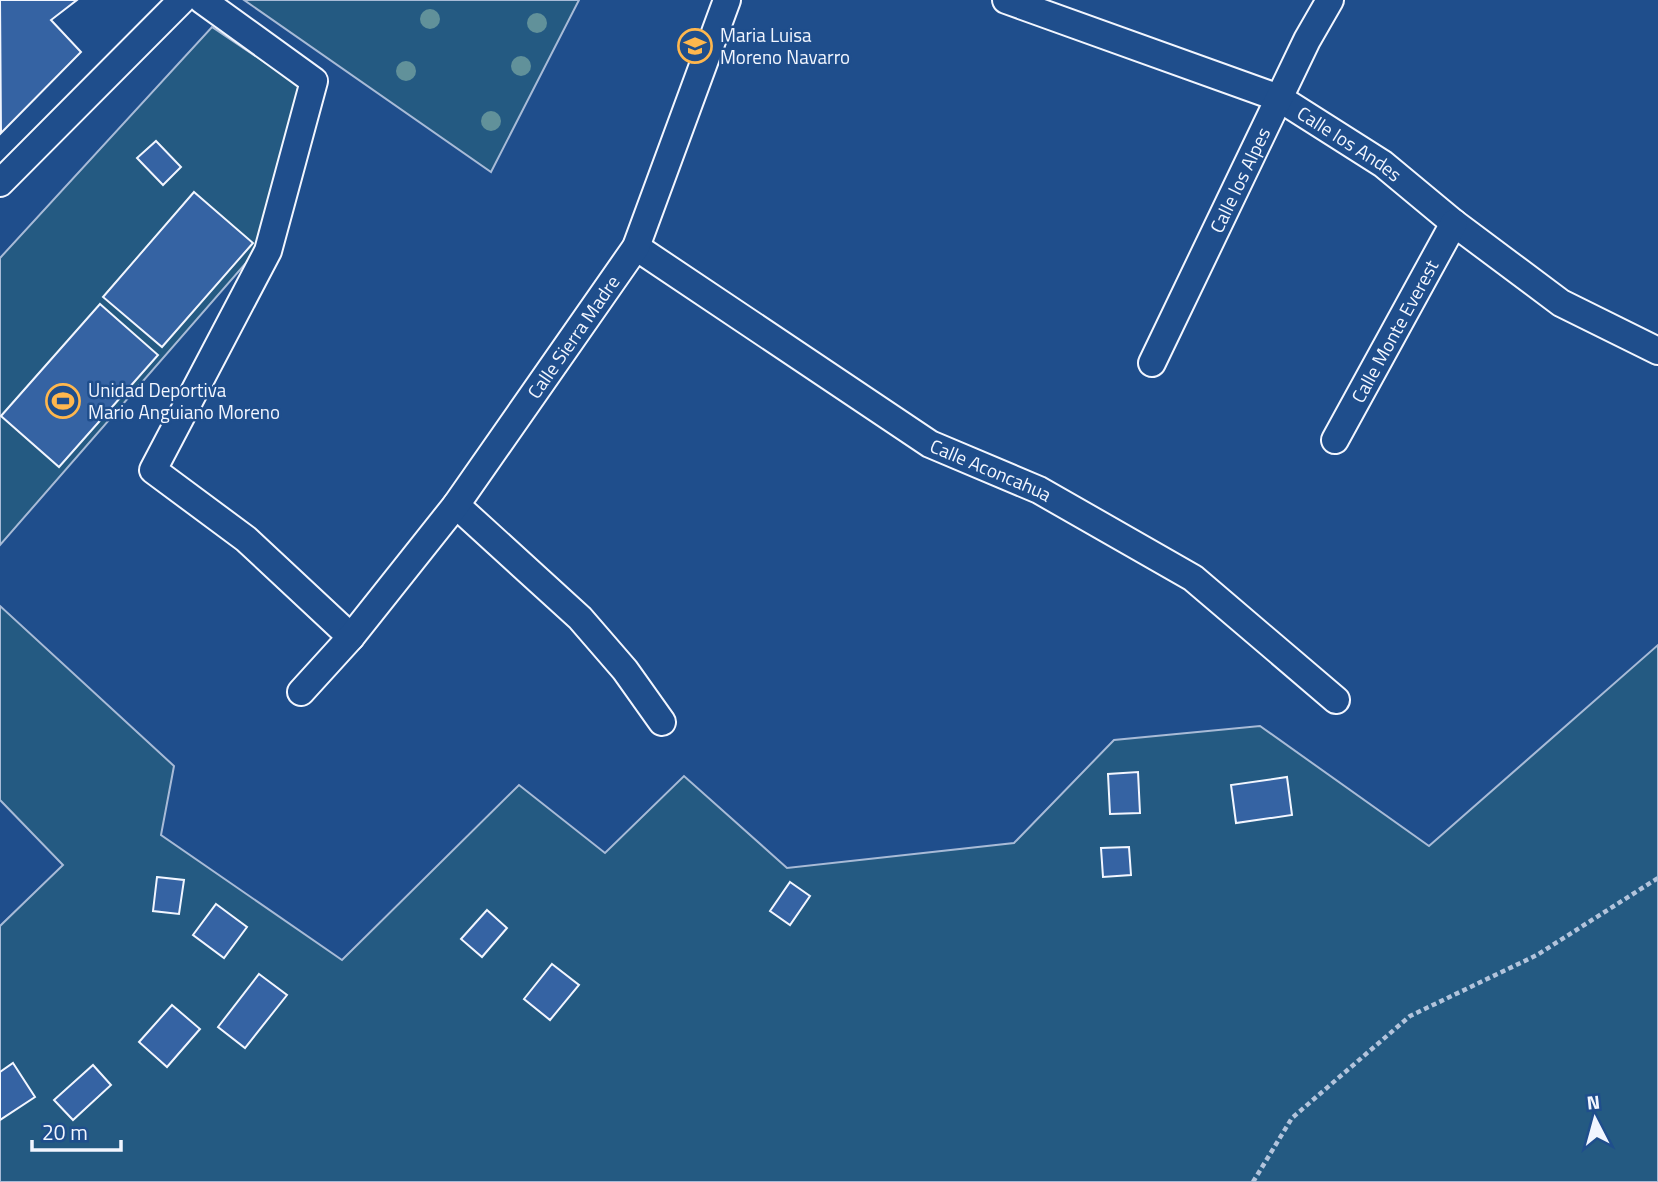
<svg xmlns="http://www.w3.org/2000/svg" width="1658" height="1182" viewBox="0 0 1658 1182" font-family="'Titillium Web',sans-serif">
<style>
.green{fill:#245a82;stroke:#a8bbd7;stroke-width:2}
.building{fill:#3563a3;stroke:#f2f6ff;stroke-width:2}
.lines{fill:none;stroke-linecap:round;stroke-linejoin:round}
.minor-casing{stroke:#f2f6ff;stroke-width:30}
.path{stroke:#b3c4dc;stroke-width:4.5;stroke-dasharray:5 3.5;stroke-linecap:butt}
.minor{stroke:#1f4e8c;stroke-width:26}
.tree{fill:#61919a}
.labels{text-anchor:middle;stroke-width:5;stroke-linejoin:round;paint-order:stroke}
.poi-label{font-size:19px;fill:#f2f6ff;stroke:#1f4e8c;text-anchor:start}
.street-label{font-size:19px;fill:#f2f6ff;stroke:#1f4e8c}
</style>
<rect width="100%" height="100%" fill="#1f4e8c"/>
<g class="green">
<path d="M244,0h335l-88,172z"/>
<path d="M212,27l91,61 -44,160 -259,297v-287z"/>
<path d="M0,606l174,160 -13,69 181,125 177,-175 86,68 79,-77 103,92 227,-25 100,-103 146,-14 169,120 229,-201v537h-1658v-256l63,-61 -63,-65z"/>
</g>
<g class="building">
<path d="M0,0h77l-26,20 30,32 -80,81z"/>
<path d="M156,141l25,26 -18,18 -26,-27z"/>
<path d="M194,192l59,51 -91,104 -59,-50z"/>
<path d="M100,304l58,51 -99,112 -58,-51z"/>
<path d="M1138,772l2,41 -30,1 -2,-40z"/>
<path d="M1287,777l5,38 -56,8 -5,-38z"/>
<path d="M1129,847l2,28 -28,2 -2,-29z"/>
<path d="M157,877l27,3 -5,34 -26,-3z"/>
<path d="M790,882l20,14 -20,29 -20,-14z"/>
<path d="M216,904l31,23 -23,31 -31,-23z"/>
<path d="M487,910l20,18 -25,29 -21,-18z"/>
<path d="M552,964l27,21 -29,35 -26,-21z"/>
<path d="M259,974l28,21 -42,53 -27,-21z"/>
<path d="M172,1005l28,24 -33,38 -28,-25z"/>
<path d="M13,1063l22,34 -35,23v-48z"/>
<path d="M93,1065l18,20 -38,35 -19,-20z"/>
</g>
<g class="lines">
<g class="minor-casing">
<g id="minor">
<path d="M202,0l112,81 -46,170 -115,219 93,69 105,98"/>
<path id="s1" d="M1006,0l273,98 104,66 71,59 107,80 97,48"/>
<path d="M0,183l182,-183"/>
<path id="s2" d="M636,247l294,197 109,46 154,88 143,122"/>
<path id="s3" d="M1152,363l155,-323 23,-40"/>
<path id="s4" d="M1335,440l119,-217"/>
<path d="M456,505l124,113 45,52 37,52"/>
<path id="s5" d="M301,692l50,-55 105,-132 180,-258 91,-247"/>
</g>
</g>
<path class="path" d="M1253,1182l39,-64 118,-102 127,-61 121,-77"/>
<use href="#minor" class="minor"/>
</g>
<g class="tree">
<circle cx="430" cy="19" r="10"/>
<circle cx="537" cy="23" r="10"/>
<circle cx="521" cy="66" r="10"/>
<circle cx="406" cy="71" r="10"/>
<circle cx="491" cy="121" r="10"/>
</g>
<defs>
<g id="school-ring" transform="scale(1.75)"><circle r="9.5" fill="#1f4e8c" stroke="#ffb74d" stroke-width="1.5"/><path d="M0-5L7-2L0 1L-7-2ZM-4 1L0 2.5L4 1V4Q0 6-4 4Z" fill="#ffb74d"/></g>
<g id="stadium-ring" transform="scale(1.75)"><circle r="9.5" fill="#1f4e8c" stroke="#ffb74d" stroke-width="1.5"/><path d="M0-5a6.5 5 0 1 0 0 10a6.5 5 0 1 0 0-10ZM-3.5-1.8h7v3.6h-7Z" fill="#ffb74d"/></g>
</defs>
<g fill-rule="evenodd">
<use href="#school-ring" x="695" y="46"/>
<use href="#stadium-ring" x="63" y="401"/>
</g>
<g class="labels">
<g class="poi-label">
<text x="720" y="42">Maria Luisa<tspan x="720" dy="22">Moreno Navarro</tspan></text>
<text x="88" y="397">Unidad Deportiva<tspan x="88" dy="22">Mario Anguiano Moreno</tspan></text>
</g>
<g class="street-label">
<text dy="7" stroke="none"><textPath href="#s1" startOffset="374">Calle los Andes</textPath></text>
<text dy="7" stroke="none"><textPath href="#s3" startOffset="203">Calle los Alpes</textPath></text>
<text dy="7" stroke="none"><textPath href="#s4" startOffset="124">Calle Monte Everest</textPath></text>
<text dy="7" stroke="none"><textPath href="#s5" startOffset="448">Calle Sierra Madre</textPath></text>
<text dy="7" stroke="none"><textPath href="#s2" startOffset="420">Calle Aconcahua</textPath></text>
</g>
</g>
<g transform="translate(1595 1119) rotate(354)" stroke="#1f4e8c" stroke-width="5" paint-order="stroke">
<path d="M0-5L12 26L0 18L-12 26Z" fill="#f2f6ff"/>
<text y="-10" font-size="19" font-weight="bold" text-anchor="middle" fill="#f2f6ff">N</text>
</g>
<path d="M32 1140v10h89v-10" fill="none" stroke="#f2f6ff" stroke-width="3.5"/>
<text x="42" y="1140" font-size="21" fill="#f2f6ff" stroke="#1f4e8c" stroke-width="5" paint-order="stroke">20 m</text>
</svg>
